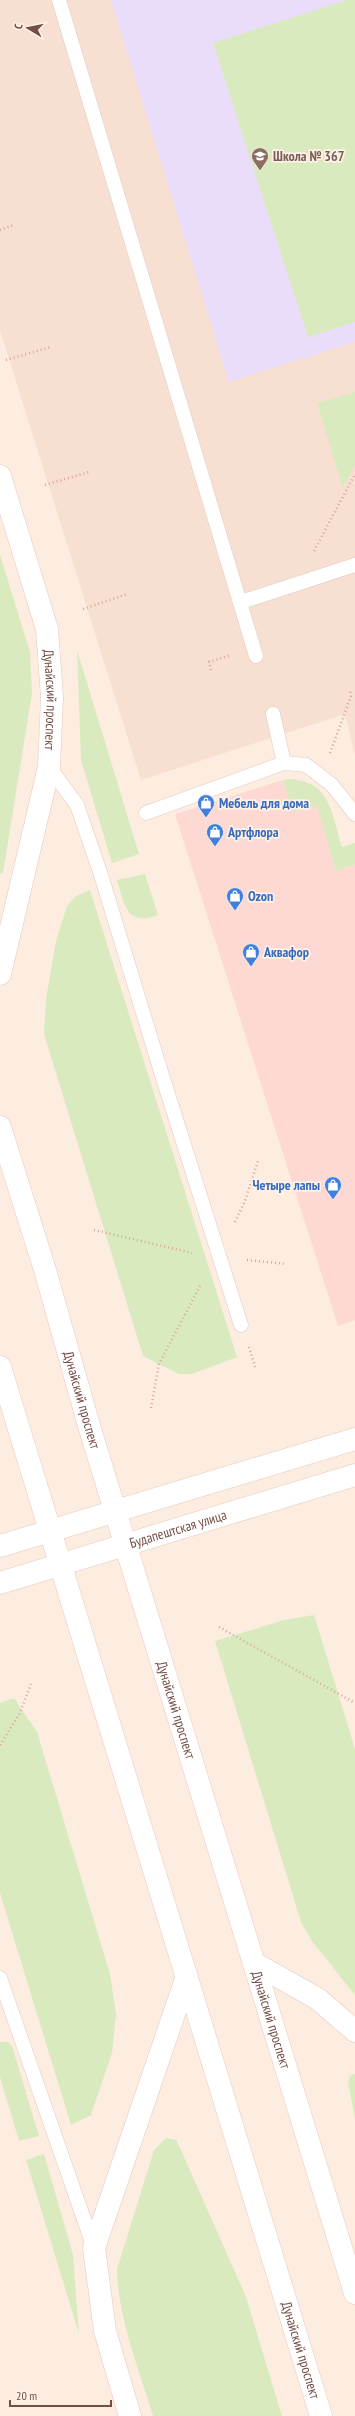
<svg xmlns="http://www.w3.org/2000/svg" width="355" height="2416" viewBox="0 0 355 2416" font-family="'PT Sans Narrow',sans-serif">
<style>
.residential{fill:#f7dfd1}
.commercial{fill:#fed8d3}
.education{fill:#e9ddf9}
.green{fill:#d9ebbe}
.lines{fill:none;stroke-linecap:round;stroke-linejoin:round}
.service-casing{stroke:#e3c9bf;stroke-width:15}
.minor-casing{stroke:#e3c9bf;stroke-width:23}
.tertiary-casing{stroke:#e3c9bf;stroke-width:23}
.secondary-casing{stroke:#e9c8bb;stroke-width:23}
.path{stroke:#d8a69a;stroke-width:2.5;stroke-dasharray:1 3;stroke-linecap:butt}
.service{stroke:#fff;stroke-width:14}
.minor{stroke:#fff;stroke-width:22}
.tertiary{stroke:#fff;stroke-width:22}
.secondary{stroke:#fff;stroke-width:22}
.labels{text-anchor:middle;stroke-width:3.5;stroke-linejoin:round;paint-order:stroke}
.education-label{font-size:14px;font-weight:bold;fill:#785e54;stroke:#fff1e7;text-anchor:start}
.street-label{font-size:14px;fill:#744e46;stroke:#fff1e7}
.shop-label{font-size:14px;font-weight:bold;fill:#366cbe;stroke:#fff1e7;text-anchor:start}
</style>
<rect width="100%" height="100%" fill="#fdece0"/>
<path class="residential" d="M0,0h355v755l-10,-41 -204,66 -141,-450z"/>
<path class="commercial" d="M283,780l10,32 24,-7 19,66 19,-6v455l-17,6 -163,-512z"/>
<path class="education" d="M111,0h244v342l-126,40z"/>
<g class="green">
<path d="M347,0h8v322l-47,15 -95,-294z"/>
<path d="M355,392v73l-12,23 -26,-85z"/>
<path d="M0,555l30,97 2,41 -29,180 -3,1z"/>
<path d="M77,650l62,204 -27,9 -31,-103z"/>
<path d="M288,779c43,1 44,36 54,68l13,-4v22l-19,6 -19,-65 -24,6 -10,-32z"/>
<path d="M145,874l13,41c-32,12 -33,-10 -41,-35z"/>
<path d="M90,890l147,467 -45,17h-13l-36,-18 -99,-322 2,-35 10,-58 11,-35 9,-10z"/>
<path d="M314,1615l41,134v246l-44,-55 -10,-18 -86,-281 69,-21z"/>
<path d="M14,1698l23,34 73,242 6,40 -4,39 -21,62 -20,10 -71,-232v-190z"/>
<path d="M0,2042h8l4,4 27,90 -20,5 -19,-64z"/>
<path d="M355,2074v45l-7,-36 2,-7z"/>
<path d="M166,2138l10,2 5,10 65,147 36,119h-129c-14,-47 -35,-97 -36,-147l37,-119z"/>
<path d="M44,2154l29,101 6,79 -53,-174z"/>
</g>
<g class="lines">
<g class="service-casing">
<g id="service">
<path d="M59,0l197,656"/>
<path d="M241,602l114,-37"/>
<path d="M273,714l11,49"/>
<path d="M49,767l28,38 24,70 61,200 79,250"/>
<path d="M146,813l138,-50 22,2 26,20 23,29"/>
<path d="M0,1978l94,270"/>
</g>
</g>
<g class="minor-casing">
<g id="minor">
<path id="s1" d="M0,476l47,153 5,68 -3,70 -49,207"/>
<path d="M254,1963l64,36 37,32"/>
<path d="M130,2416l-25,-85 -11,-83 93,-272"/>
</g>
</g>
<g class="tertiary-casing">
<g id="tertiary">
<path d="M0,1546l355,-107"/>
<path id="s2" d="M0,1583l355,-108"/>
</g>
</g>
<g class="secondary-casing">
<g id="secondary">
<path id="s3" d="M0,1127l45,143 45,159 265,864"/>
<path id="s4" d="M0,1367l321,1049"/>
</g>
</g>
<g class="path">
<path d="M0,230l14,-5"/>
<path d="M6,360l45,-13"/>
<path d="M45,485l44,-13"/>
<path d="M314,551l41,-77"/>
<path d="M83,609l44,-15"/>
<path d="M211,670l-2,-8 22,-7"/>
<path d="M330,753l21,-57 -1,-6"/>
<path d="M235,1222l10,-21 13,-40"/>
<path d="M94,1230l98,23"/>
<path d="M247,1260l39,4"/>
<path d="M249,1347l7,23"/>
<path d="M151,1408l8,-44 42,-80"/>
<path d="M219,1627l136,76"/>
<path d="M0,1745l20,-32 11,-29"/>
</g>
<use href="#service" class="service"/>
<use href="#minor" class="minor"/>
<use href="#tertiary" class="tertiary"/>
<use href="#secondary" class="secondary"/>
</g>
<defs>
<g id="school-pin" transform="scale(0.9)"><path d="M0 17L-7.5 6A9.5 9.5 0 1 1 7.5 6Z" fill="#8d6e63" stroke="#fff1e7"/><path d="M0-5L7-2L0 1L-7-2ZM-4 1L0 2.5L4 1V4Q0 6-4 4Z" fill="#fff"/></g>
<g id="shop-pin" transform="scale(0.9)"><path d="M0 17L-7.5 6A9.5 9.5 0 1 1 7.5 6Z" fill="#3f7fe0" stroke="#fff1e7"/><path d="M-5-2.5h2.3a2.7 3.5 0 0 1 5.4 0H5L5.5 6h-11ZM-1.5-2.5h3a1.5 2.3 0 0 0-3 0Z" fill="#fff"/></g>
</defs>
<g fill-rule="evenodd">
<use href="#school-pin" x="260" y="156"/>
<use href="#shop-pin" x="206" y="803"/>
<use href="#shop-pin" x="215" y="832"/>
<use href="#shop-pin" x="235" y="896"/>
<use href="#shop-pin" x="251" y="952"/>
<use href="#shop-pin" x="333" y="1185"/>
</g>
<g class="labels">
<g class="education-label">
<text x="273" y="161">Школа № 367</text>
</g>
<g class="street-label">
<text dy="5" stroke="none"><textPath href="#s1" startOffset="231">Дунайский проспект</textPath></text>
<text dy="5" stroke="none"><textPath href="#s3" startOffset="285">Дунайский проспект</textPath></text>
<text dy="5" stroke="none"><textPath href="#s2" startOffset="186">Будапештская улица</textPath></text>
<text dy="5" stroke="none"><textPath href="#s3" startOffset="609">Дунайский проспект</textPath></text>
<text dy="5" stroke="none"><textPath href="#s3" startOffset="933">Дунайский проспект</textPath></text>
<text dy="5" stroke="none"><textPath href="#s4" startOffset="1028">Дунайский проспект</textPath></text>
</g>
<g class="shop-label">
<text x="219" y="808">Мебель для дома</text>
<text x="228" y="837">Артфлора</text>
<text x="248" y="901">Ozon</text>
<text x="264" y="957">Аквафор</text>
<text x="320" y="1190" text-anchor="end">Четыре лапы</text>
</g>
</g>
<g transform="translate(28 28) rotate(280)" stroke="#fff1e7" stroke-width="3" paint-order="stroke">
<path d="M0-3L7 15L0 10L-7 15Z" fill="#744e46"/>
<text y="-6" font-size="11" font-weight="bold" text-anchor="middle" fill="#744e46">С</text>
</g>
<path d="M10 2400v6h101v-6" fill="none" stroke="#744e46" stroke-width="2"/>
<text x="16" y="2400" font-size="12" fill="#744e46" stroke="#fff1e7" stroke-width="3" paint-order="stroke">20 m</text>
</svg>
